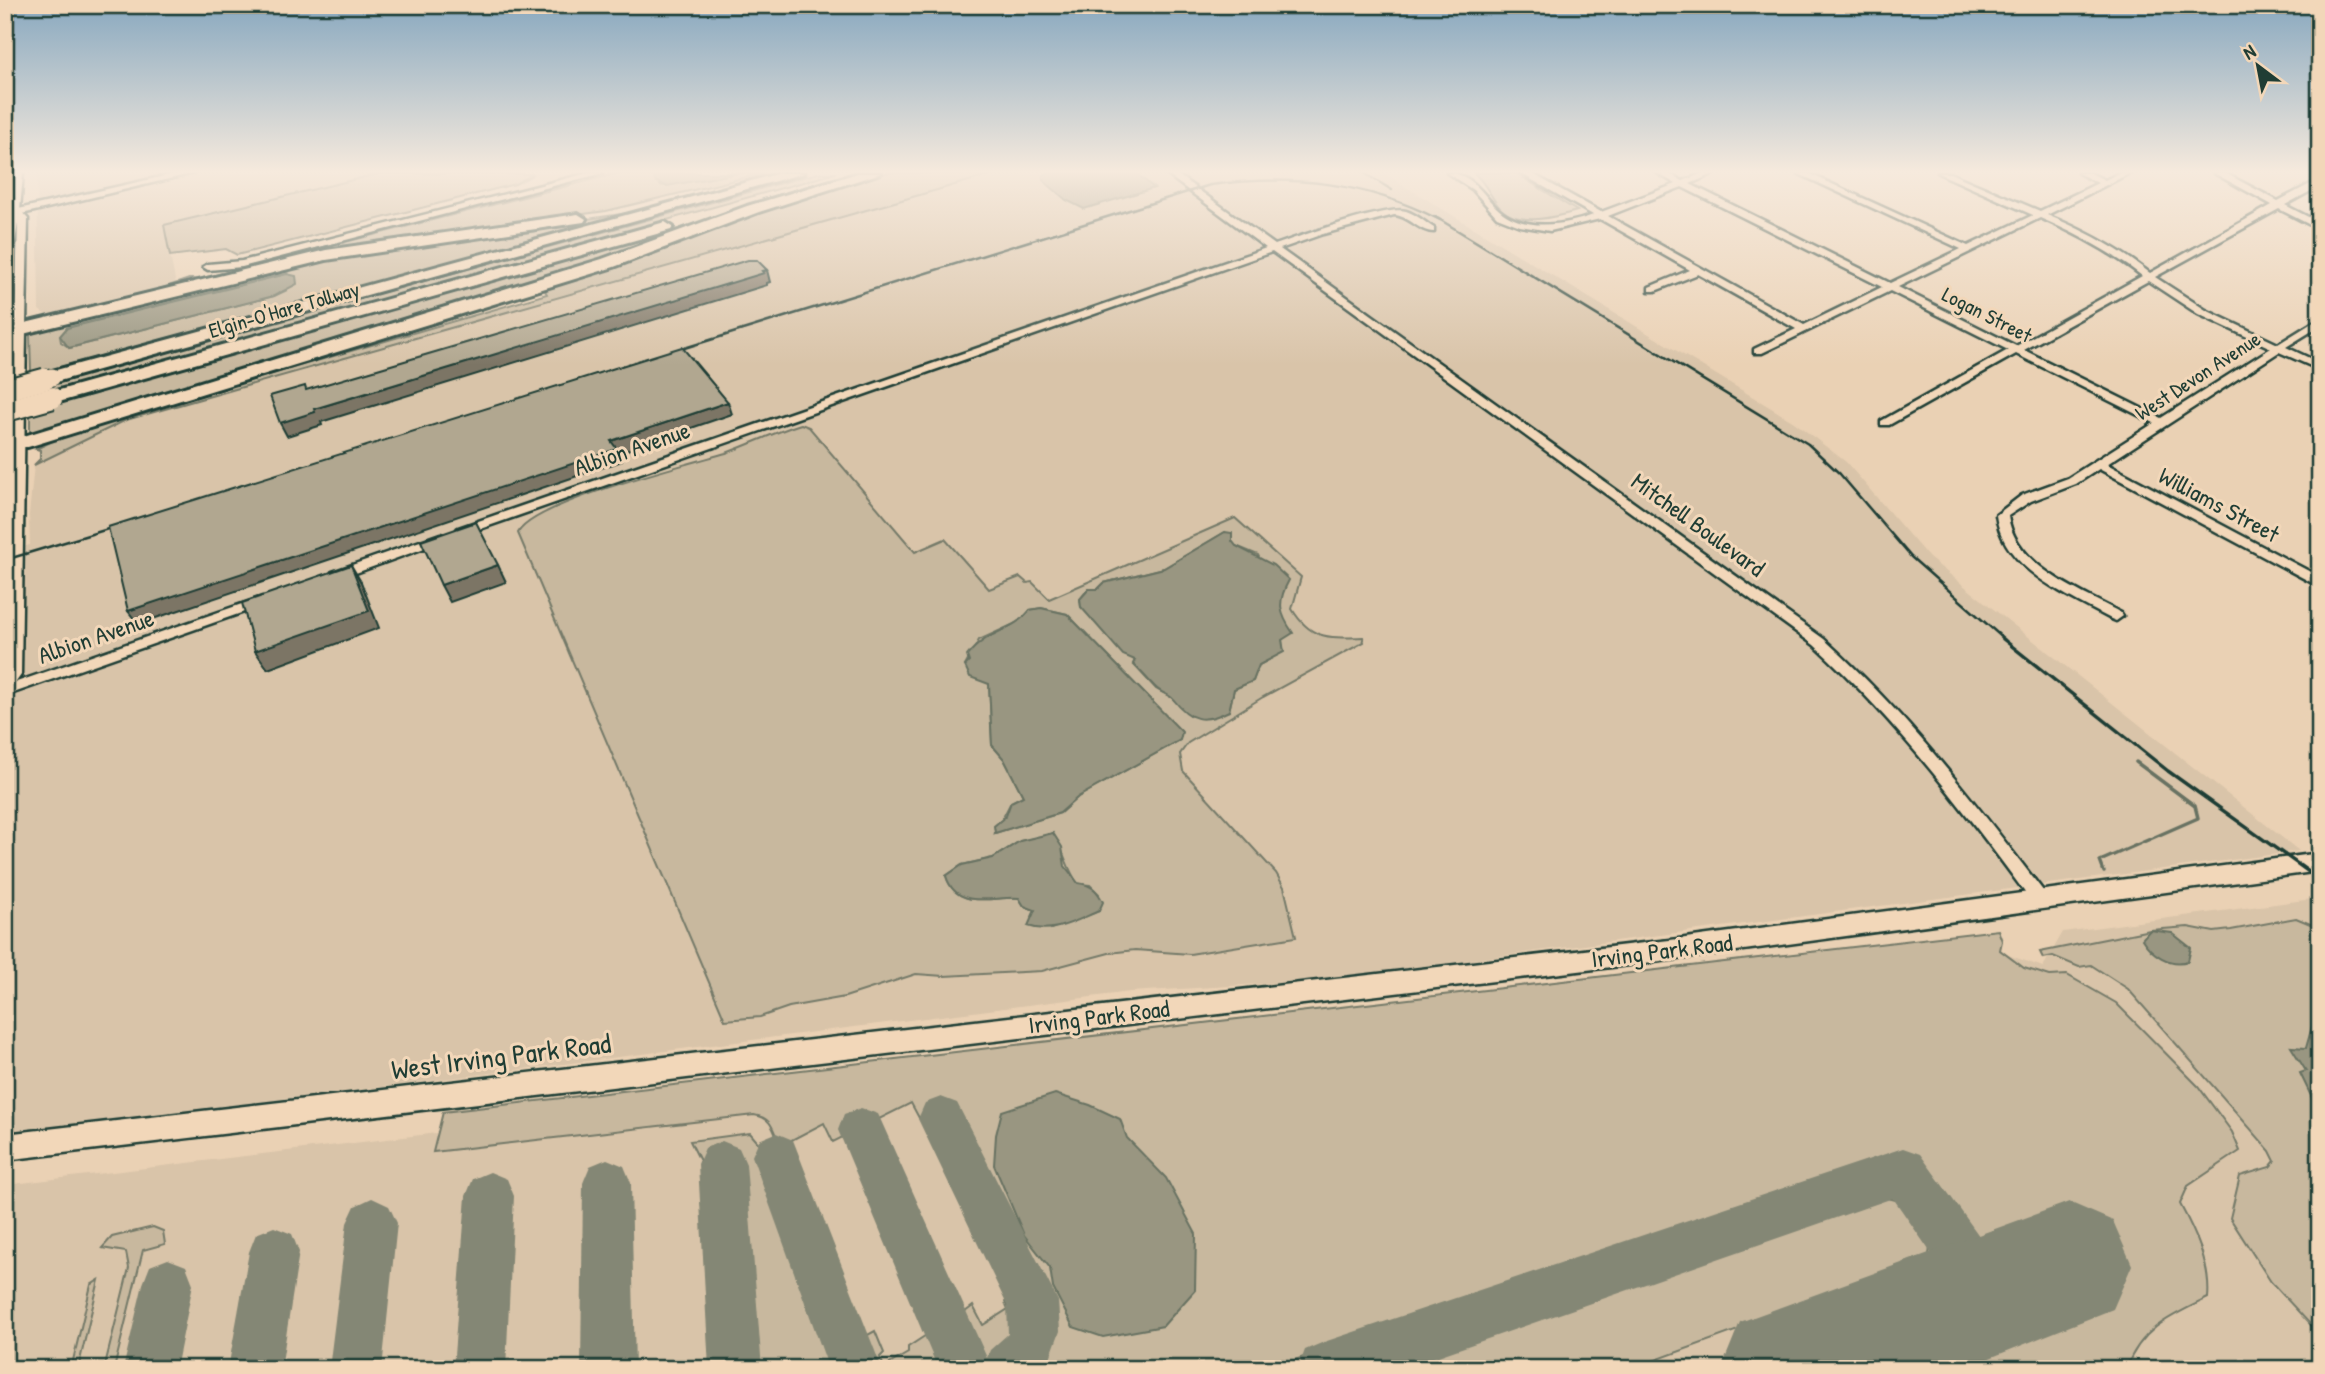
<svg xmlns="http://www.w3.org/2000/svg" width="2325" height="1374" viewBox="0 0 2325 1374" font-family="'Patrick Hand',sans-serif">
<style>
.built{fill:#d9c4a9}
.green{fill:#c8b89e;stroke:#747a69;stroke-width:2;fill-rule:evenodd}
.water{fill:#999681;stroke:#687262;stroke-width:2}
.lines{fill:none;stroke-linecap:round;stroke-linejoin:round}
.stream{stroke:#687262;stroke-width:3.5}
.taxiway{fill:#848774;fill-rule:evenodd}
.runway{fill:#848774;fill-rule:evenodd}
.minor-casing{stroke:#1f3d34;stroke-width:5}
.tertiary-casing{stroke:#1f3d34;stroke-width:5}
.secondary-casing{stroke:#1f3d34;stroke-width:5}
.motorway-casing{stroke:#1f3d34;stroke-width:6}
.minor{fill:#f2d7b9;fill-rule:evenodd}
.tertiary{fill:#f2d7b9;fill-rule:evenodd}
.secondary{fill:#f2d7b9;fill-rule:evenodd}
.motorway{fill:#f2d7b9;fill-rule:evenodd}
.rail-far1{stroke:#1f3d34;stroke-width:2.5}
.rail{stroke:#1f3d34;stroke-width:3.5}
.motorway-bridge-far1-casing{stroke:#1f3d34;stroke-width:20;stroke-linecap:butt}
.motorway-bridge-casing{stroke:#1f3d34;stroke-width:25;stroke-linecap:butt}
.motorway-bridge-far1{stroke:#f2d7b9;stroke-width:17}
.motorway-bridge{stroke:#f2d7b9;stroke-width:21}
.shaded-wall{fill:#7c7565;stroke:#1f3d34;stroke-width:2}
.building{fill:#b1a790;stroke:#1f3d34;stroke-width:2}
.labels{text-anchor:middle;stroke-width:6;stroke-linejoin:round;paint-order:stroke}
.far-street-label{font-size:21px;fill:#1f3d34;stroke:#f2d7b9}
.street-label{font-size:24px;fill:#1f3d34;stroke:#f2d7b9}
.near-street-label{font-size:28px;fill:#1f3d34;stroke:#f2d7b9}
</style>
<rect width="100%" height="100%" fill="#ead1b4"/>
<filter id="ink" filterUnits="userSpaceOnUse"><feTurbulence type="fractalNoise" baseFrequency=".0143" numOctaves="2"/><feDisplacementMap in="SourceGraphic" scale="14" xChannelSelector="R" yChannelSelector="G"/><feConvolveMatrix kernelMatrix="1 2 1 2 8 2 1 2 1" color-interpolation-filters="sRGB"/></filter>
<g filter="url(#ink)">
<g class="built">
<path d="M37,173h345l-218,52 12,60 -129,31 -8,-6z"/>
<path d="M534,173h85l-70,18z"/>
<path d="M997,173h386l411,249 52,40 83,96 370,293 -988,130 -181,11 -1125,143v-584l25,-6 -1,-30 5,-50 92,-45z"/>
<path d="M2320,898v471h-2315v-184l1980,-238 58,20 20,-35z"/>
</g>
<g class="green">
<path d="M382,173l152,1 -19,10 -278,71 -11,-6 -56,7 -6,-31z"/>
<path d="M619,173h35l6,12 6,1 72,-13h26l-158,38 -229,31 -220,48 32,-11h10z"/>
<path d="M818,173h18l-784,218 -21,-2z"/>
<path d="M886,173h111l-871,247 -92,45 6,-6v-9l-4,-1 33,-16 478,-139 -4,-7 242,-84z"/>
<path d="M1474,173h41l62,38c-21,6 -58,16 -76,-2 -10,-11 -15,-26 -27,-36z"/>
<path d="M634,212l-603,163 -1,-41 268,-71zM287,274v16l-13,6 -204,52 -9,-6 -1,-6 7,-8z"/>
<path d="M714,219l-85,33 -473,146 -126,35v-22z"/>
<path d="M801,424l8,3 106,125 30,-13 44,50 31,-12 7,6 5,-1 17,17 186,-81 66,59 -9,32c19,31 36,29 71,28l1,5 -101,55 -75,46 -8,11 3,17 93,102 8,14 12,50 -106,17 -55,-4 -26,3 -67,18 -98,5 -28,-2 -71,23 -56,10 -29,10 -35,3 -207,-487c15,-30 170,-69 208,-80 25,-9 49,-21 75,-29zM1225,532l11,14 22,9 21,44 4,53 -24,13 -6,16 -19,8 -5,22 -38,5 -20,-19 -15,-8 -23,-25 2,-3 -54,-54 -1,-8 8,-10h10l6,-6 60,-15zM1041,608l26,6 114,117 -1,9 -102,57 -18,16 -65,20 16,-31 12,-6 -19,-37 -12,-14 -3,-61 -24,-18 14,-26 44,-20 7,-10zM1053,834c11,16 13,33 25,50l12,1 9,9v17l-48,18 -16,-19 -11,-4 -5,-8c-27,-2 -62,13 -73,-22l16,-11 31,-7 27,-17z"/>
<path d="M2296,918l24,10v407l-49,-53 -41,-64 10,-42 30,-9 5,-6 -5,-10 -142,-162 -37,-24 -12,2 -26,-11 -10,2 -3,-6 110,-22 38,-3 26,5 17,-2z"/>
<path d="M1998,930l4,11 -2,9 24,18 26,8 17,-1 49,28 82,83 34,46 8,19 -52,35 -8,18c15,28 31,61 28,94 -37,18 -67,30 -82,71h-183l164,-63 -65,-84 -68,25 -68,-92 -638,214h-234l13,-21 3,-25 -26,-88 -76,-130 -29,13 -8,-15 -78,39 -9,-19 -44,23c-7,-16 -7,-28 -26,-31l-321,37 10,-40z"/>
<path d="M750,1133l11,13 84,223h-91l-15,-215 -37,11 -12,-24z"/>
<path d="M1886,1198c32,4 52,32 41,63l-296,108h-245z"/>
<path d="M153,1227l10,4 2,13 -22,6 -29,119h-10l25,-101 -3,-16 -24,-4 10,-11z"/>
<path d="M99,1280l-21,89h-7l20,-84z"/>
<path d="M1015,1295c24,38 8,60 -32,69l-20,-29 -6,-17 16,-12 10,19 25,-16 -3,-7z"/>
<path d="M875,1331l9,22 -4,4 4,10 24,-14v-6l23,-15 15,12 2,24 -80,1 -8,-26 4,-6z"/>
</g>
<g class="water">
<path d="M654,173h84l-72,13 -11,-5z"/>
<path d="M1047,173h89l18,15 -70,21 -18,-9 -23,-20v-5z"/>
<path d="M287,274l9,2 1,8 -23,12 -205,52 -9,-12 7,-8z"/>
<path d="M1225,532l7,1v8l4,5 37,19 16,15c-12,22 -10,33 4,53l-11,7 2,12 -25,13 -6,16 -19,8 -5,22c-26,13 -39,10 -56,-12 -4,-5 -13,-6 -18,-12 -8,-8 -14,-16 -22,-23l2,-4 -12,-5 -42,-48 -1,-8 9,-10h9l6,-6 60,-15z"/>
<path d="M1041,608l26,6 115,118 -2,8 -102,57 -18,16 -65,20 -1,-7 12,-10 5,-14 12,-6 -19,-37 -12,-14 -3,-61 -19,-7 -5,-11 4,-4 -2,-6c21,-27 45,-23 63,-46z"/>
<path d="M1053,833l9,14 3,19 13,17c14,2 19,7 25,19l-4,9c-22,9 -47,24 -71,15l7,-16 -11,-4 -5,-8c-27,-2 -62,13 -73,-22l16,-11 31,-7 27,-17z"/>
<path d="M2150,930l22,3 19,15 -3,13c-18,6 -37,-7 -46,-22z"/>
<path d="M2313,1023l7,2v91l-6,-5 -1,-11 -13,-27 6,-2 -15,-24 15,1z"/>
<path d="M1055,1094l35,11 30,14 7,19 39,40 30,56 -1,56 -32,36 -60,11 -30,-10 -20,-39 -3,-20 -26,-33 -30,-70 2,-30 6,-24z"/>
</g>
<g class="lines">
<path class="stream" d="M2104,872l-4,-11 98,-43 -3,-12 -59,-44"/>
<g class="taxiway">
<path d="M941,1097l16,6 101,198 2,30 -14,38h-108l-100,-239 6,-16 17,-6 17,6 109,244 3,-8 18,-16 -1,-29 -89,-186 7,-16z"/>
<path d="M776,1133l17,7 89,229h-53l-77,-213 7,-16z"/>
<path d="M722,1141l17,7 7,16 16,205h-53l-11,-205 7,-16z"/>
<path d="M1903,1148l17,6 88,122 8,18 -8,18 -18,8 -18,-8 -79,-114 -492,171h-103l7,-19 19,-8z"/>
<path d="M607,1159l17,7 7,17 4,186h-54l2,-186 7,-17z"/>
<path d="M490,1172l17,7 7,17 -8,173h-53l13,-173 7,-17z"/>
<path d="M372,1198l17,8 8,17 -15,146h-53l18,-146 8,-17z"/>
<path d="M274,1227l18,7 7,18 -18,117h-53l21,-117 7,-18z"/>
<path d="M168,1259l18,7 7,18 -17,85h-53l20,-85 7,-18z"/>
</g>
<path class="runway" d="M2069,1202l44,19 19,44 -19,44 -151,60h-241l19,-47z"/>
<g class="minor-casing">
<g id="minor">
<path d="M178,173h16l-189,45v-6z"/>
<path d="M588,173h15l-361,94 -34,3 -5,-3 5,-3 34,-3z"/>
<path d="M1165,173h10l100,72c23,-8 112,-40 131,-34 10,3 20,12 28,17v4c-15,0 -24,-16 -40,-17l-71,19 -43,15 544,390c85,77 153,166 223,257l2,5 -2,5 -6,2 -6,-2c-68,-92 -136,-183 -221,-261l-542,-393 -806,282 -4,1 -6,-4 2,-3 808,-280z"/>
<path d="M1447,173c28,0 36,25 56,40 25,18 64,12 90,2l-73,-42h11l70,39 75,-28 -19,-11h11l15,8 20,-8h12l-25,11 200,99 71,-34 -164,-76h11l160,73 65,-31 -95,-42h12l90,38 58,-28 -20,-10h12l15,7 14,-7h11l-83,42c37,15 71,33 103,58l122,-68 -58,-32h11l53,28 42,-22v7l-35,19 35,18v7l-41,-21 -124,68 51,33 72,34 42,-26v8l-34,21 34,16v7l-41,-18 -172,112 213,113v10l-221,-118 -23,15 -45,17 -23,15c7,51 73,75 113,97l2,3 -7,5 -5,-2c-43,-24 -108,-49 -115,-104l26,-20 46,-17 86,-55 -138,-69 -127,71h-8v-4l127,-71 -118,-59 -128,62h-8v-4l42,-20 -98,-55 -43,17h-6v-4l41,-17 -90,-51 -50,12 -30,-5 -23,-9 -24,-27zM1682,187l200,100 -78,38 -196,-109zM2040,218c37,16 71,34 102,58l-126,70 -118,-59zM2148,281l50,33 73,34 -110,70 -137,-68z"/>
<path d="M440,534l4,1 2,3 -2,3 -102,37h-10l-1,-3 1,-3z"/>
<path d="M262,597l5,1 2,3 -2,3 -262,92v-10z"/>
</g>
</g>
<g class="tertiary-casing">
<path id="tertiary" d="M13,173h10l-3,37 8,9 -2,107 3,3 -3,3 -5,343 -10,14 -6,2 10,-356 -10,2v-7l10,-2 3,-105 -8,51 -5,3v-40z"/>
</g>
<g class="secondary-casing">
<path id="secondary" d="M2320,853v18l-642,88 -1673,201v-26l1673,-195z"/>
</g>
<g class="motorway-casing">
<g id="motorway">
<path d="M780,173h24l-745,208 -7,2 -9,-6 2,-4z"/>
<path d="M858,173h23l-122,39 -145,55 -586,180h-14l-3,-4 3,-4 588,-180 145,-53z"/>
<path d="M578,214l8,5 -2,3 -258,38 -303,74 -9,-5 3,-4 309,-75z"/>
<path d="M665,222l8,5 -2,3 -612,172h-14l-3,-4 3,-4z"/>
</g>
</g>
<use href="#minor" class="minor"/>
<use href="#tertiary" class="tertiary"/>
<use href="#secondary" class="secondary"/>
<use href="#motorway" class="motorway"/>
<g class="rail-far1">
<path d="M1364,173l28,17"/>
<path d="M1434,216l374,228 32,30 71,83 94,83"/>
<path d="M665,354l545,-169c82,-11 156,-3 230,35"/>
<path d="M5,560l123,-37"/>
</g>
<path class="rail" d="M2003,639l165,132 152,109"/>
<g class="motorway-bridge-far1-casing">
<path id="motorway-bridge-far1" d="M38,381l14,-4"/>
</g>
<g class="motorway-bridge-casing">
<g id="motorway-bridge">
<path d="M5,390l40,-11"/>
<path d="M5,411l47,-13"/>
</g>
</g>
<use href="#motorway-bridge-far1" class="motorway-bridge-far1"/>
<use href="#motorway-bridge" class="motorway-bridge"/>
</g>
<g class="shaded-wall">
<path d="M767,270l3,12 -3,1v2l-446,137 1,3 -35,11 -7,-13 34,-14z"/>
<path d="M728,402l4,12 -114,39 4,8 -484,163 -10,-13 483,-170z"/>
<path d="M351,565l10,17 18,46 -111,41 -13,-18z"/>
<path d="M498,565l8,17 -56,20 -9,-17z"/>
</g>
<g class="building">
<path d="M748,260h9l10,10 -5,1 2,2 -450,136 1,3 -35,11 -10,-27 35,-10 1,4z"/>
<path d="M682,347l46,55 -117,39 6,8 -489,162 -20,-84z"/>
<path d="M476,522l22,43 -57,20 -20,-44z"/>
<path d="M351,565l18,46 -114,40 -13,-48z"/>
</g>
</g>
<linearGradient id="sky" x2="0" y2="1"><stop stop-color="#88a8bf"/><stop offset="0.47" stop-color="#f6eadd"/><stop offset="1" stop-color="#f6eadd" stop-opacity="0"/></linearGradient>
<rect width="2325" height="365" fill="url(#sky)"/>
<g class="labels">
<g class="far-street-label">
<text transform="translate(284 310) rotate(-16)" y="7">Elgin-O'Hare Tollway</text>
<text transform="translate(1987 315) rotate(27)" y="7">Logan Street</text>
<text transform="translate(2198 376) rotate(-33)" y="7">West Devon Avenue</text>
</g>
<g class="street-label">
<text transform="translate(632 449) rotate(-19)" y="8">Albion Avenue</text>
<text transform="translate(2219 505) rotate(28)" y="8">Williams Street</text>
<text transform="translate(1698 525) rotate(36)" y="8">Mitchell Boulevard</text>
<text transform="translate(96 637) rotate(-19)" y="8">Albion Avenue</text>
<text transform="translate(1662 951) rotate(-7)" y="8">Irving Park Road</text>
<text transform="translate(1099 1017) rotate(-7)" y="8">Irving Park Road</text>
</g>
<g class="near-street-label">
<text transform="translate(501 1056) rotate(-7)" y="10">West Irving Park Road</text>
</g>
</g>
<rect width="2325" height="1374" fill="none" stroke="#f2d7b9" stroke-width="28"/>
<rect x="14" y="14" width="2297" height="1346" fill="none" stroke="#1f3d34" stroke-width="2.5" filter="url(#ink)"/>
<g transform="translate(2258 66) rotate(328)" stroke="#f2d7b9" stroke-width="5" paint-order="stroke">
<path d="M0-5L12 26L0 18L-12 26Z" fill="#1f3d34"/>
<text y="-10" font-size="19" font-weight="bold" text-anchor="middle" fill="#1f3d34">N</text>
</g>
</svg>
